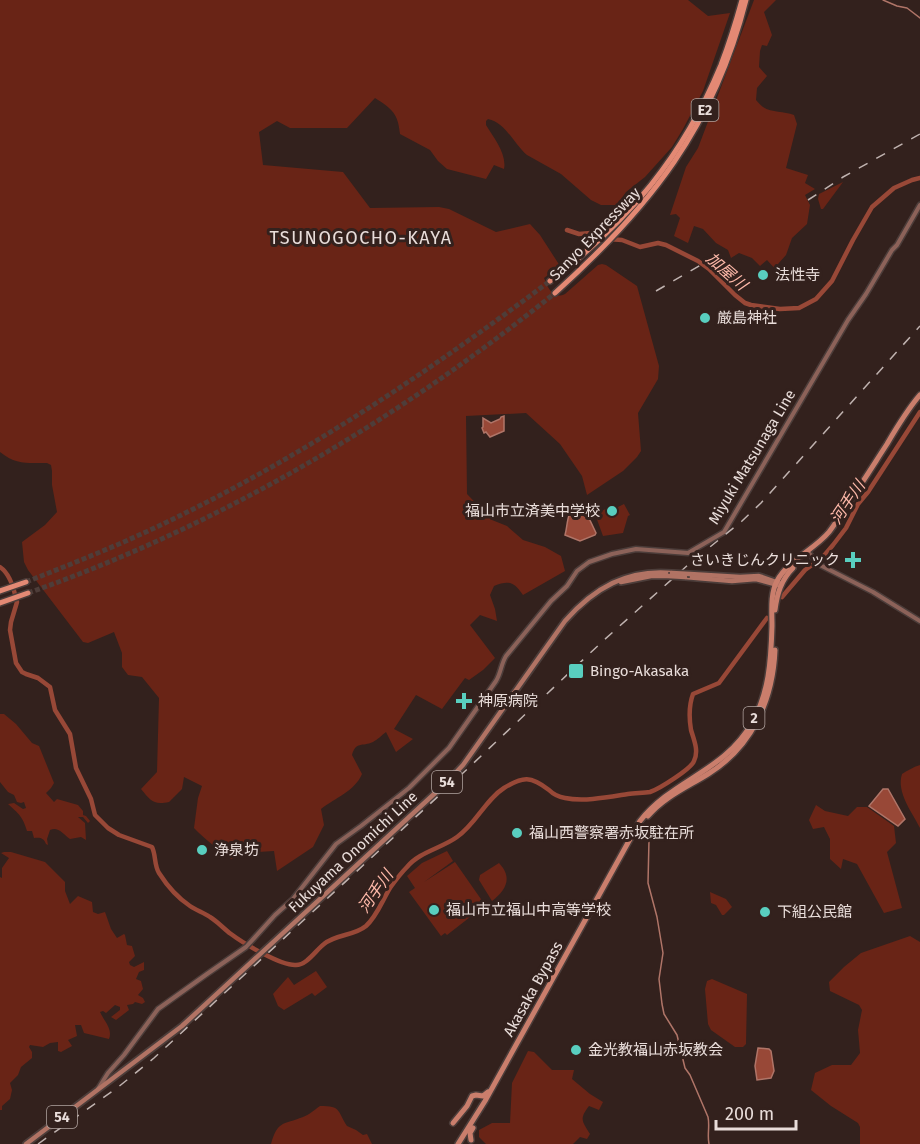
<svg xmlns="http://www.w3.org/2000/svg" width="920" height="1144" viewBox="0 0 920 1144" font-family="'Fira Sans','Noto Sans JP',sans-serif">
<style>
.green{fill:#692416}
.water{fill:#984837;stroke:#b07568;stroke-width:1.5}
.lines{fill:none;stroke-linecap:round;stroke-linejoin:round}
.stream{stroke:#b07568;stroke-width:1.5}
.river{stroke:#984837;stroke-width:4.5}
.motorway-tunnel{stroke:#4e3d39;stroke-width:5;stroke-dasharray:5 2.5;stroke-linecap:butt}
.secondary-casing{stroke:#4c3d3a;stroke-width:7}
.primary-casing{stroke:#4c3d3a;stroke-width:8}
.trunk-casing{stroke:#4c3d3a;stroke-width:8}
.motorway-casing{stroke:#4c3d3a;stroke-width:8}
.secondary{stroke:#8c6259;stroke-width:4}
.primary{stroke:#b17364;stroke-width:4.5}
.trunk{stroke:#ca7e6c;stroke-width:5}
.motorway{stroke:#e38974;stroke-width:5}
.rail{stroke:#c0b3b0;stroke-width:1.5;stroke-dasharray:10 10;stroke-linecap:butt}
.primary-bridge-casing{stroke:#4c3d3a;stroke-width:8;stroke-linecap:butt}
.primary-bridge{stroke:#b17364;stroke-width:4.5}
.poi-dot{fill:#59cebf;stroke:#33211d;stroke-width:2}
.labels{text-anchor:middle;stroke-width:6;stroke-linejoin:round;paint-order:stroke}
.shield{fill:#33211d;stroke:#b2a5a1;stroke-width:1.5}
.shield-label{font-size:14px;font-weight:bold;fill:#e9ddda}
.street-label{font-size:15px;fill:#e9ddda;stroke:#33211d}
.poi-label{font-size:15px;fill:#e9ddda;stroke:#33211d;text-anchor:start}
.water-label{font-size:16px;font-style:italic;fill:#feb9a9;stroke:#33211d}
.quarter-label{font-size:18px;letter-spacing:1.5px;fill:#e9ddda;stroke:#33211d}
</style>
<rect width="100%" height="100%" fill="#33211d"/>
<g class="green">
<path d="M0,0h688l20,16 22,-3 -27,78 -20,38 -11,18 -27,30 -19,15 -9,13h-16l-10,-5 -30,-26 -34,-19c-13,-11 -21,-32 -39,-36l-2,2v4c8,13 21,29 18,44l-10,-4 -8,14 -39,-10 -9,-8 -8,-11 -30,-16c-2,-21 -8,-25 -25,-36l-28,30h-57l-13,-7 -18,11 4,33 80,7 27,36 69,-1 10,2 47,23 34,-8 10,11 20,31 -16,12c4,10 9,22 21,16l33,-29 4,-1 4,1 31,21 22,80 -1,13 -20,34 3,38 -4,6 -14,14 -36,24 -5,-19 -22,-32 -34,-31 -60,3 1,78 25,26 15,6 16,14 22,7 16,9 4,15 -42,24c-9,-13 -14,-15 -29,-9l-4,9 5,14 2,12 -17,-6 -10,10 25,33 -12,12 -14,10 -4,-2 -23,31 -26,-14 -22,34 19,10 -17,13 -10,-20c-4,3 -9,8 -13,10 -11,5 -17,-1 -21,13l10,19c-7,17 -27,24 -41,35l3,16 -11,22 -36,24 -3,-20 -16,1 -27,7c-13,-11 -26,-19 -37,-31l4,-30 4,-12 -18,-9 -2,12 -13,13c-16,3 -18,-1 -28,-13l16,-17 2,-74 -17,-21 -14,-2 -6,-8v-14l-8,-21 -26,11 -5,-1 -55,-72 -4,-8 -2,-20 23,-17 12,-13 -5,-27v-14l-1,-6 -4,-2c-19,0 -31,2 -47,-11z"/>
<path d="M754,0h22l-12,12 8,23 -5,11 -5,-1 -2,6 -1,16 8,9 -10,12 -1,12c2,2 4,5 7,7 9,6 21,4 31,8l3,9 -11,44 22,7 -3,8 10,6 -10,6 5,10 -3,19 -15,14 -6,17 -8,9 3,6 -3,2 -11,-12 -7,6 -8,-8 -13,-5 -8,5 -3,-8 -12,-7 -13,-14 -9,-3 -6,17 -14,-7 6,-18 -4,-4 -6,1 16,-48 12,-19z"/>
<path d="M843,182l-20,27h-2l-3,-10 1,-5z"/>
<path d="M624,504l6,11 -2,1 -5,17 -20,3 -8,-22 17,-8 2,3z"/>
<path d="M0,714h4l12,10 16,19 7,3 15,37 -3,5 -5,5 8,9 3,-3 21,6 5,6v4l3,1 4,5 -2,2 -5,-6h-5l7,6 1,17 -5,-3 -11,2c-7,-5 -12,-13 -20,-9l-3,9 1,6 -2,-1c-2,-6 -6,-7 -12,-6l-2,-7h-5c-4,-14 -8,-17 -19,-27l6,-1 9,6 3,-1 -2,-6 -3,1 -4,-1 -3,-7 -6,-3 -8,-10z"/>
<path d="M920,765v63c-8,-16 -24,-36 -18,-54 5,-3 11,-7 18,-9z"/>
<path d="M816,805l9,6 23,5 9,-9h10l27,19 2,17 -9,9 15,56 -18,5 -27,-49 -14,-5 -2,10 -11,-10v-20l-6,-12 -11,2 -4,-9z"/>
<path d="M447,851l6,10 -29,21 31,-20 28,40v5l-36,28 -2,-2 -4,3 -32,-44 6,-4 -8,-12 15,-13z"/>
<path d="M4,852h7l34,10 20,20v9l5,13 8,-8 14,6 1,10 5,2 7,-2 6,17 6,9 7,-4 1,1 2,10 5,1 3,10 -6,6 1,3 4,2 10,-5v8l-5,2 -3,7 5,2 2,8 -5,6 5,3 2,4 -3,2 -7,-2 -2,2 -6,1 2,5 -13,10 -5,-3 9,-7v-3l-5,-2 -9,8 -3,-2 -3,1c4,9 13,17 9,27l-25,-6 -3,-8h-6l2,11 -9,4 4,6 -11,6 -3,-1v-9l-8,1 -7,4 -13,-2 -1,2 3,5v6l-11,9 -3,8 -8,8 2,7 -2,9 -8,7v4h-2v-233l2,1v-10l7,-10 -8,-5z"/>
<path d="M499,863c14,15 7,27 -7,38l-13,-21 1,-5z"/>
<path d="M710,892l16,7 6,8 -8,8h-2l-6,-10 -5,-2z"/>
<path d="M910,936l10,6v202h-60v-17l-2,-4 -27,-17 -20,-16 4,-17 17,-8h19l9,-12 -2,-23 4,-20 -3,-5 -29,-14 -1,-9 15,-15 17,-14z"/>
<path d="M316,971l11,16 -12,9 -3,-3 -28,17 -6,-4 -5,-12 15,-17 6,8z"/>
<path d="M712,979l35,15 -1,50 -3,3h-8l-24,-17 -3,-6 -3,-35 2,-8z"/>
<path d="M528,1051l6,1 18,18h22l-2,9 18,15 13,8 -4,8 -10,-4c-10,13 -7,15 1,28l-3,5 -7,-2 -7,7h-87l-7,-7v-7l13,-7h18l2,-40z"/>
<path d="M320,1106c22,0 17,5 27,20l9,4 7,5 4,-1 5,10h-101c7,-24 12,-19 32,-27 6,-2 11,-7 17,-11z"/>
</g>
<g class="water">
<path d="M504,416v15l-14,6 -4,-5 -2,1 -2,-5 1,-1v-9l8,5 9,-4 1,-2z"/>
<path d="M576,506l11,8 9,19 -1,2 -15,6 -15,-6c3,-10 1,-22 11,-29z"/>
<path d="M883,789h5l17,30 -7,7 -29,-20z"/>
<path d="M758,1048l11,1 2,2 3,20 -3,7 -14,2 -2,-14z"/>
</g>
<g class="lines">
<g class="stream">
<path d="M883,0l14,6 10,2 13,10"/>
<path d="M649,840l-1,43 9,34 6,36 -4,26 3,25 2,10 13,21 8,33 5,7 18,42c2,9 -1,18 1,27"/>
</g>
<g class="river">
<path d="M567,230l12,4 12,-1 17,6 14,1 18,7 18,-4 8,2 32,16 11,8 26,26 10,8 6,2 29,4 19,-1 17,-9 16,-18 21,-41 19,-33 22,-19 18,-8 8,-2"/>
<path d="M0,567c9,6 14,22 16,32l1,3 -6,20 -1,8 6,33 6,9 4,2 12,4 12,9 5,23 15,24 6,34 15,31 4,16 13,13 11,7 33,12c4,8 2,18 7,26 7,11 19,25 31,33 6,4 14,7 20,11 7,4 14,12 21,17 12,9 50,32 65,31 11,0 20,-15 28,-21 12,-10 30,-8 42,-18 11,-10 16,-25 24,-38 5,-7 11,-15 17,-21 12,-15 35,-19 50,-30 19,-13 28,-37 47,-49 19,-12 27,-12 45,2 4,4 10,7 16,8 19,4 44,-1 63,-4 7,-1 15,-1 22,-2 9,-3 41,-23 44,-31 5,-10 0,-21 -3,-31 -2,-12 -2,-25 2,-36l26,-11 48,-65"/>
<path d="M782,597l23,-27 17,-12 11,-13 13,-17 12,-24 10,-12 52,-80"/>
</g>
<g class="motorway-tunnel">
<path d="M26,582c48,-19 96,-38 143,-61 135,-65 262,-151 381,-240"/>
<path d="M28,593c191,-67 369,-173 527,-300"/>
</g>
<g class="secondary-casing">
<g id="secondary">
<path d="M808,552l10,12 55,28 47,29"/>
<path d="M98,1089l10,-16 16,-18 34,-46 49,-35 39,-27 29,-32 18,-16 43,-55 25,-18 48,-38 40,-40 47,-67c5,-8 5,-17 10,-25l45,-55 16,-15 10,-15 12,-9 23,-8 24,-5 52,4 36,-21 124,-212 18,-26 26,-44 5,-5 23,-40"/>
</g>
</g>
<g class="primary-casing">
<g id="primary">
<path d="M690,574l50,3 19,-1 20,7"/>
<path d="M685,577l47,4 24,-2 22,6"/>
<path d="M621,582l30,-6h17"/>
<path d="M26,1144l156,-118 264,-243 17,-18 102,-144c29,-33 62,-52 107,-48"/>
</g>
</g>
<g class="trunk-casing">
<g id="trunk">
<path d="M775,610c2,-16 6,-30 18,-42"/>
<path d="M648,816c16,-19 39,-29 60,-42 44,-27 65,-74 67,-124"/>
<path d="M453,1123l14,-17 5,-10 4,-1 7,1 5,-4"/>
<path d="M471,1140l-1,-7 3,-5"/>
<path d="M458,1144l27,-43 155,-280c33,-42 84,-49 112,-98 17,-30 19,-62 20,-97 0,-14 -2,-32 5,-45 11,-21 37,-31 52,-49 7,-9 12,-18 18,-27 14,-20 27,-41 40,-61 10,-17 20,-34 33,-49"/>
</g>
</g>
<g class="motorway-casing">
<g id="motorway">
<path d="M550,281c79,-60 133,-124 171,-216 8,-21 15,-43 21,-65"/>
<path d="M555,293c95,-86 159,-166 191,-293"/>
<path d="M0,591l26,-9"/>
<path d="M0,603l28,-10"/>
</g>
</g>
<use href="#secondary" class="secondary"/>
<use href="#primary" class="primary"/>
<use href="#trunk" class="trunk"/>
<use href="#motorway" class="motorway"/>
<g class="rail">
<path d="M808,200l35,-23 77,-43"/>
<path d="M656,291l62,-36"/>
<path d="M38,1144l79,-56 37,-30 291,-268 159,-150 85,-76 53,-43 19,-18 159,-177"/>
</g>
<g class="primary-bridge-casing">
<g id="primary-bridge">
<path d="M672,573l18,1"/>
<path d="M668,576l17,1"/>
</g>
</g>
<use href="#primary-bridge" class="primary-bridge"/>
</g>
<g class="poi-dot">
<circle cx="763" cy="275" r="6"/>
<circle cx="705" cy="318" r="6"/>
<circle cx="612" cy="511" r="6"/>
<path d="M850 551h6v6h6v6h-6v6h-6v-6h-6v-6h6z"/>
<rect x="568" y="663" width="16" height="16" rx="3"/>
<path d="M461 692h6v6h6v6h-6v6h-6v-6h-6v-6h6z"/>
<circle cx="517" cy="833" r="6"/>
<circle cx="202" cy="850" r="6"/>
<circle cx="434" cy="910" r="6"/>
<circle cx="765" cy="912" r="6"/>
<circle cx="576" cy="1050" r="6"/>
</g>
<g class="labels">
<g class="shield">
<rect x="691.5" y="99" width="27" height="22" rx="4.5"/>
<rect x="743.5" y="707" width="21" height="22" rx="4.5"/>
<rect x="432" y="771" width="30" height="22" rx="4.5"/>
<rect x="47" y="1106" width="30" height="22" rx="4.5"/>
</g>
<g class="shield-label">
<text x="705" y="115">E2</text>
<text x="754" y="723">2</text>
<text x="447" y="787">54</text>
<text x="62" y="1122">54</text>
</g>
<g class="street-label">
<text transform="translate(595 234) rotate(-46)" y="5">Sanyo Expressway</text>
<text transform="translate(752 457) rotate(-59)" y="5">Miyuki Matsunaga Line</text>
<text transform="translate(353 852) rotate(-43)" y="5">Fukuyama Onomichi Line</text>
<text transform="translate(533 989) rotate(-61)" y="5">Akasaka Bypass</text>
</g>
<g class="poi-label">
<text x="775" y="280">法性寺</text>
<text x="717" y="323">厳島神社</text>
<text x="600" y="516" text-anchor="end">福山市立済美中学校</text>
<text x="840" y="565" text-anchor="end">さいきじんクリニック</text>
<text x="590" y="676">Bingo-Akasaka</text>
<text x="478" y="706">神原病院</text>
<text x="529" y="838">福山西警察署赤坂駐在所</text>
<text x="214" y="855">浄泉坊</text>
<text x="446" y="915">福山市立福山中高等学校</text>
<text x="777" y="917">下組公民館</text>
<text x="588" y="1055">金光教福山赤坂教会</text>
</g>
<g class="water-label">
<text transform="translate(727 271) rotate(41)" y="6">加屋川</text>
<text transform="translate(847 502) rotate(-56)" y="6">河手川</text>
<text transform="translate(375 891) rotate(-55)" y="6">河手川</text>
</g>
<g class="quarter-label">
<text x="361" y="244">TSUNOGOCHO-KAYA</text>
</g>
</g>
<path d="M716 1120v9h80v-9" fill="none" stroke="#e9ddda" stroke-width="3"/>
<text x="725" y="1120" font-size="18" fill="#e9ddda" stroke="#33211d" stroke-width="4.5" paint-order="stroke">200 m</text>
</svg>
